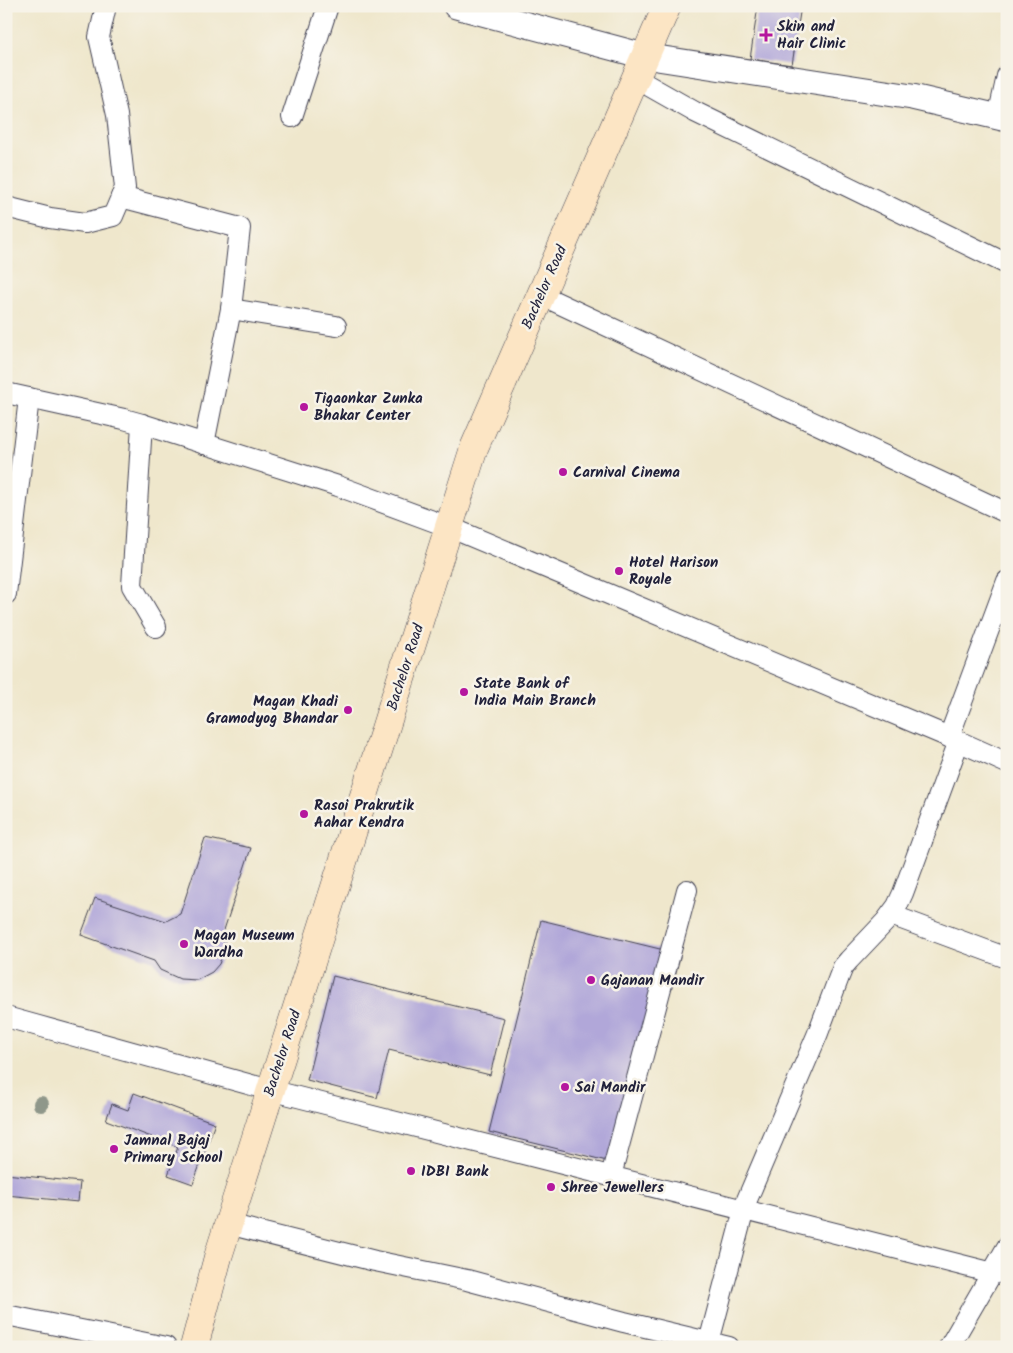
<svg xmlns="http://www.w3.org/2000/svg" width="1013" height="1353" viewBox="0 0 1013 1353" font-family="Kalam,sans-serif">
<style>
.building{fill:#b1a7d9}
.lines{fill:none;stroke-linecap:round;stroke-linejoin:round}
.minor-casing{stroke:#414051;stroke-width:22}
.tertiary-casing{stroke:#414051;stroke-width:27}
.secondary-casing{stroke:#414051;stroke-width:29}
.minor{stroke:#fff;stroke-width:20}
.tertiary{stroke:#fff;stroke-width:25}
.secondary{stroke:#fce5c4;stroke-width:28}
.tree{fill:#8f978a}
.poi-dot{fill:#b5179e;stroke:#f7f3e8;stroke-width:2}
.labels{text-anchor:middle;stroke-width:5;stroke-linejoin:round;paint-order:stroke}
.poi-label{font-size:15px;font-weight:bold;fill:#22223b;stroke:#f7f3e8;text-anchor:start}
.street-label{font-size:15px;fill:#22223b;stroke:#f7f3e8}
</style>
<rect width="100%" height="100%" fill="#f7f3e8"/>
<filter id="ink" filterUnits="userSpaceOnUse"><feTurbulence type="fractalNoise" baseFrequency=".02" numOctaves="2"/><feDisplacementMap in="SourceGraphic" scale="10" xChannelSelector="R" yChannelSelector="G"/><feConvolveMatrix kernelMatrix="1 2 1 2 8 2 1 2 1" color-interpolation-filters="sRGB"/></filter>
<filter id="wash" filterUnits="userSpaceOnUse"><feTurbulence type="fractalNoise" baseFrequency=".0096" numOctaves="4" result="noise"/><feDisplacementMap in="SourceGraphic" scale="20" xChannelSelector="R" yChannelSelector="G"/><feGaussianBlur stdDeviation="1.12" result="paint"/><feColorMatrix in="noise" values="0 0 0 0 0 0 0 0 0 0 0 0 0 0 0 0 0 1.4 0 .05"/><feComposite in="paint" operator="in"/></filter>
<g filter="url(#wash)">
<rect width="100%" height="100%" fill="#efe7cc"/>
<g id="blocks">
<g class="building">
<path d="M758,6h43l-9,59 -42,-6z"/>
<path d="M205,838l46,10 -27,82v20l-5,14 -7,8 -15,8 -17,-1 -20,-9 -6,-9 -73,-26 14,-37 71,23 14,-7z"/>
<path d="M541,920l123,30 -53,212 -122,-30z"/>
<path d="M333,976l171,42 -14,57 -101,-25 -12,48 -70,-18z"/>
<path d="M134,1093l81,30 -22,61 -25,-9 10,-28 -72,-27 6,-16 16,6z"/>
<path d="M6,1174l74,8 -2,20 -72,-7z"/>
</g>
</g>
</g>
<g filter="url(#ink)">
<use href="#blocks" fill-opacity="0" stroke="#414051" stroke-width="1"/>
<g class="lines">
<g class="minor-casing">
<g id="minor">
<path d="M635,78l60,34 312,152"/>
<path d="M292,117l36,-111"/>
<path d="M998,117l9,-41"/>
<path d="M121,197l119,31 -9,81 -27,135"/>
<path d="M6,207l44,11 35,5 28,-7 12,-28 -8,-73 -18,-78 7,-31"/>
<path d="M541,295l466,218"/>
<path d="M231,309l105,17"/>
<path d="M6,393l118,26 18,5 196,62 111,41 500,210"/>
<path d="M142,424l-10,162 24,41"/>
<path d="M1007,581l-58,156 58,26"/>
<path d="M6,594l23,-196"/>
<path d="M891,915l116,43"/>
<path d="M6,1017l264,73 723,183 14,-1"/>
<path d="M611,1176l76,-286"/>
<path d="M228,1224l147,37 92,19 157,42 105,25"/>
<path d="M6,1315l160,32"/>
<path d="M709,1342l37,-140 72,-169 21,-56 4,-10 6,-7 36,-38 12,-16 6,-13 56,-152"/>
<path d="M949,1347l58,-100"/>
</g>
</g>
<g class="tertiary-casing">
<path id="tertiary" d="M456,6l188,50 268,41 95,22"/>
</g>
<g class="secondary-casing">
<path id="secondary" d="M194,1347l24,-90 256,-809 193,-442"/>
</g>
<use href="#minor" class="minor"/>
<use href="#tertiary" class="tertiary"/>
<use href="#secondary" class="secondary"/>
</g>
<circle class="tree" cx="41" cy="1104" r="8"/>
</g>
<g class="poi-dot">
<path d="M763.5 27.5h5v5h5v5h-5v5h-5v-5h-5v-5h5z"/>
<circle cx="304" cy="407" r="5"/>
<circle cx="563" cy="472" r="5"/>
<circle cx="619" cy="571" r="5"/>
<circle cx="464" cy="692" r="5"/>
<circle cx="348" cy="710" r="5"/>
<circle cx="304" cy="814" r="5"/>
<circle cx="184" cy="944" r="5"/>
<circle cx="591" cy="980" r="5"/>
<circle cx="565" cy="1087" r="5"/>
<circle cx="114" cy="1149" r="5"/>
<circle cx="411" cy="1171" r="5"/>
<circle cx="551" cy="1187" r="5"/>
</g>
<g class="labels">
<g class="poi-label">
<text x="777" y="31">Skin and<tspan x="777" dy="17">Hair Clinic</tspan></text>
<text x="314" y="403">Tigaonkar Zunka<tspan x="314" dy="17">Bhakar Center</tspan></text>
<text x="573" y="477">Carnival Cinema</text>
<text x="629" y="567">Hotel Harison<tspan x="629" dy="17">Royale</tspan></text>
<text x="474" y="688">State Bank of<tspan x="474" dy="17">India Main Branch</tspan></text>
<text x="338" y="706" text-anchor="end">Magan Khadi<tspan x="338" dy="17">Gramodyog Bhandar</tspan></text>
<text x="314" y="810">Rasoi Prakrutik<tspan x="314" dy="17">Aahar Kendra</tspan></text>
<text x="194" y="940">Magan Museum<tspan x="194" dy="17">Wardha</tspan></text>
<text x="601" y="985">Gajanan Mandir</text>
<text x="575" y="1092">Sai Mandir</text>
<text x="124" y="1145">Jamnal Bajaj<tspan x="124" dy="17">Primary School</tspan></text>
<text x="421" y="1176">IDBI Bank</text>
<text x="561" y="1192">Shree Jewellers</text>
</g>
<g class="street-label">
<text transform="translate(544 287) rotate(-66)" y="5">Bachelor Road</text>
<text transform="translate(405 667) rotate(-72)" y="5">Bachelor Road</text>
<text transform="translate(282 1053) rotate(-72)" y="5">Bachelor Road</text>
</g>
</g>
<rect width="1013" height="1353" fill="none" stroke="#f7f3e8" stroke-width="25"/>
</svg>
